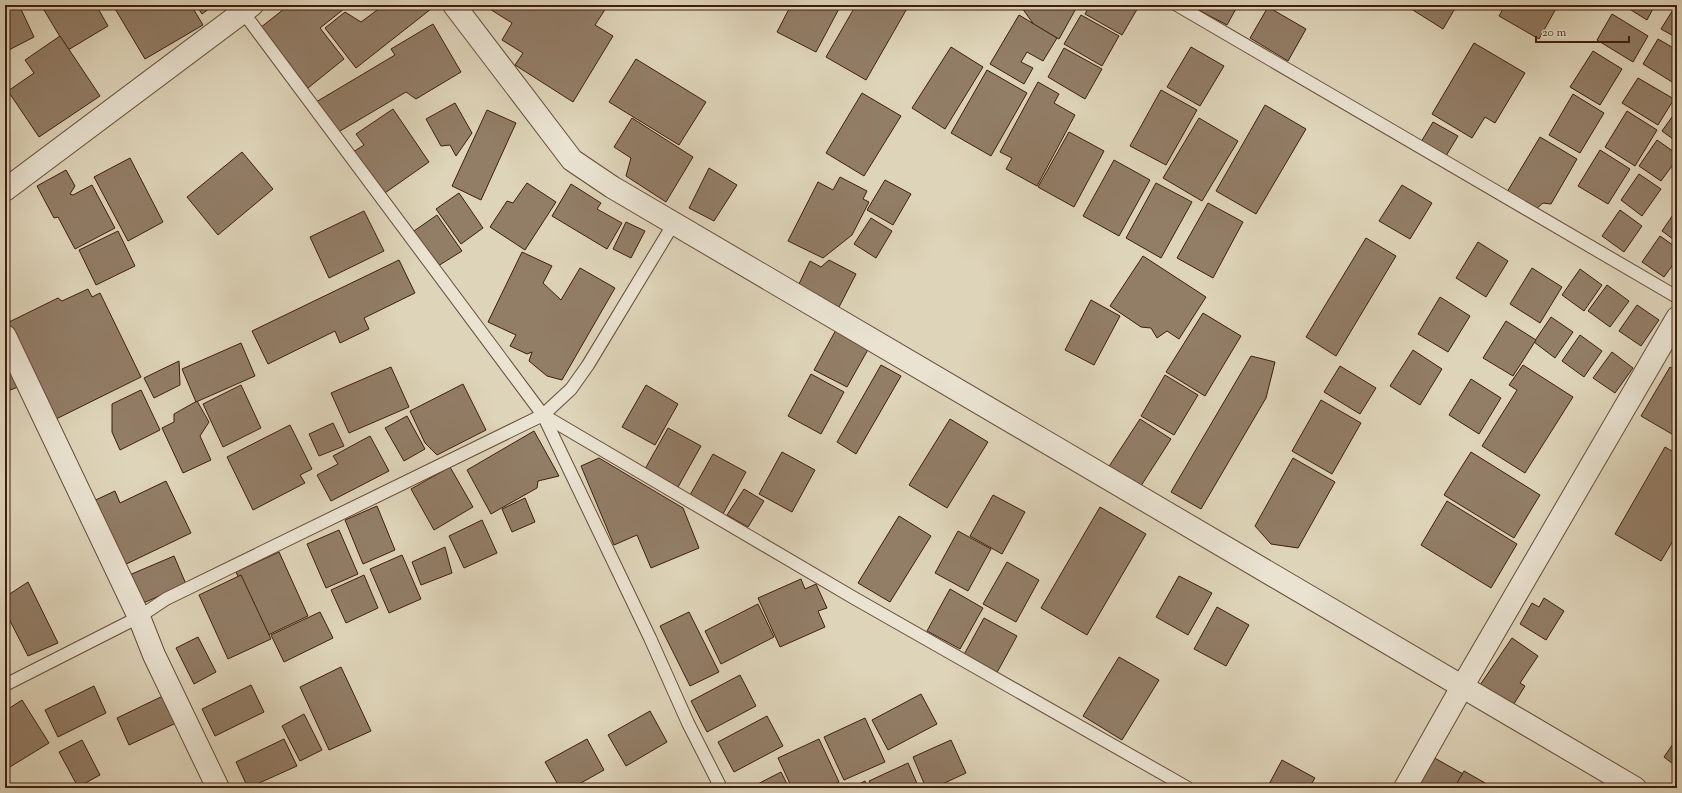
<svg xmlns="http://www.w3.org/2000/svg" width="1682" height="793" viewBox="0 0 1682 793" font-family="'Sorts Mill Goudy',serif">
<style>
.building{fill:#927d67;stroke:#3f1e0e}
.lines{fill:none;stroke-linecap:round;stroke-linejoin:round}
.lane-casing{stroke:#674c39;stroke-width:14}
.street-casing{stroke:#674c39;stroke-width:24}
.lane{stroke:#eae3d2;stroke-width:12}
.street{stroke:#eae3d2;stroke-width:22}
</style>
<rect width="100%" height="100%" fill="#ded4b9"/>
<filter id="stains"><feTurbulence type="fractalNoise" baseFrequency=".005" numOctaves="4"/><feColorMatrix values="0 0 0 0 .2 0 0 0 0 .09 0 0 0 0 .02 0 0 0 .5 -.17"/></filter>
<radialGradient id="worn" r=".72"><stop offset=".6" stop-color="#630" stop-opacity="0"/><stop offset="1" stop-color="#630" stop-opacity=".3"/></radialGradient>
<g class="building">
<path d="M5,5h14l15,32 -29,15z"/>
<path d="M41,5h55l12,21 -40,24z"/>
<path d="M117,5h74l12,20 -58,34 -31,-52z"/>
<path d="M196,5h18l-12,9z"/>
<path d="M289,5h60l-29,23 24,31 -36,29 -48,-60z"/>
<path d="M377,5h50l4,4 -75,59 -31,-40 20,-16 16,10 19,-14z"/>
<path d="M486,5h122l-13,20 18,11 -40,66 -58,-37 8,-12 -21,-13 10,-17 -27,-17z"/>
<path d="M791,5h50l-25,47 -39,-20z"/>
<path d="M856,5h53l-43,75 -40,-23z"/>
<path d="M1023,5h55l-19,34 -24,-13 -13,-18z"/>
<path d="M1090,5h48l1,1 -17,29 -37,-21z"/>
<path d="M1189,5h49l-11,20z"/>
<path d="M1405,5h52l-14,24z"/>
<path d="M1505,5h53l-19,34 -40,-23z"/>
<path d="M1623,5h32l-8,15z"/>
<path d="M1676,5h1v33l-16,-9z"/>
<path d="M1268,7l38,22 -18,32 -38,-23z"/>
<path d="M1612,14l36,22 -15,26 -36,-22z"/>
<path d="M1019,15l38,23 -14,23 -16,-9 -6,10 12,6 -9,16 -34,-20z"/>
<path d="M1081,15l38,21 -17,30 -38,-22z"/>
<path d="M433,24l28,48 -45,27 -10,-7 -71,42 -19,-32 79,-47 -4,-6z"/>
<path d="M60,36l40,60 -61,41 -31,-46 26,-18 -9,-13z"/>
<path d="M1658,39l19,11v35l-34,-21z"/>
<path d="M1474,43l51,30 -30,50 -10,-6 -13,21 -40,-24z"/>
<path d="M951,47l32,20 -38,62 -33,-21z"/>
<path d="M1191,47l33,19 -24,40 -33,-19z"/>
<path d="M1064,48l38,21 -17,30 -37,-22z"/>
<path d="M1593,51l29,18 -22,36 -30,-18z"/>
<path d="M636,59l70,43 -27,43 -70,-43z"/>
<path d="M987,70l40,23 -36,63 -40,-23z"/>
<path d="M1638,78l36,21 -16,26 -36,-22z"/>
<path d="M1038,82l21,12 -5,9 21,12 -38,71 -31,-17 6,-11 -12,-6z"/>
<path d="M1161,90l36,20 -31,55 -36,-19z"/>
<path d="M862,93l39,23 -37,60 -38,-23z"/>
<path d="M1573,94l31,19 -24,40 -31,-18z"/>
<path d="M455,103l17,30 -16,23 -6,-11 -9,1 -15,-27z"/>
<path d="M1265,105l41,24 -50,85 -40,-23z"/>
<path d="M393,109l36,53 -47,33 -29,-43 11,-7 -8,-11z"/>
<path d="M487,110l29,13 -35,77 -29,-14z"/>
<path d="M1677,110v32l-15,-11z"/>
<path d="M1627,111l30,19 -22,36 -30,-19z"/>
<path d="M632,118l61,39 -27,45 -40,-26 5,-18 -17,-11z"/>
<path d="M1199,118l39,23 -36,60 -39,-23z"/>
<path d="M1433,122l25,14 -12,20 -25,-14z"/>
<path d="M1069,132l35,19 -30,56 -36,-20z"/>
<path d="M1540,137l37,22 -26,45 -8,-1 -7,6 -29,-17z"/>
<path d="M1657,140l20,14v5l-16,22 -22,-15z"/>
<path d="M1600,150l30,19 -22,35 -30,-18z"/>
<path d="M242,152l31,37 -55,46 -31,-38z"/>
<path d="M130,158l33,64 -35,19 -34,-64z"/>
<path d="M1114,160l36,20 -31,56 -36,-20z"/>
<path d="M709,168l28,17 -23,36 -25,-13z"/>
<path d="M66,170l9,16 -5,8 3,1 19,-10 23,43 -40,21 -17,-32 -4,1 -17,-32z"/>
<path d="M1639,174l22,15 -19,27 -21,-16z"/>
<path d="M840,177l27,14 -4,8 6,3 -17,33 -29,23 -35,-17 30,-59 15,8z"/>
<path d="M885,180l26,14 -18,31 -26,-15z"/>
<path d="M527,183l29,19 -31,48 -35,-23 17,-26 6,2z"/>
<path d="M1156,183l36,19 -31,56 -35,-20z"/>
<path d="M571,184l30,19 -4,6 25,14 -15,26 -55,-33z"/>
<path d="M1402,185l30,18 -22,36 -31,-18z"/>
<path d="M459,193l24,35 -22,16 -25,-35z"/>
<path d="M1208,203l35,19 -30,56 -36,-20z"/>
<path d="M1677,209v33l-15,-11z"/>
<path d="M1620,210l22,16 -18,26 -22,-16z"/>
<path d="M364,211l20,40 -55,27 -19,-41z"/>
<path d="M437,215l25,36 -24,15 -24,-35z"/>
<path d="M871,218l21,13 -16,27 -22,-14z"/>
<path d="M626,222l19,9 -14,27 -18,-9z"/>
<path d="M118,231l17,35 -39,19 -17,-35z"/>
<path d="M1660,236l17,12v11l-13,18 -22,-15z"/>
<path d="M1366,238l30,18 -60,100 -30,-19z"/>
<path d="M1478,242l30,19 -22,36 -30,-19z"/>
<path d="M522,252l30,14 -9,17 18,17 19,-32 35,20 -53,92 -15,-4 -18,-15 3,-9 -5,2 -17,-8 6,-11 -28,-13z"/>
<path d="M1143,256l63,41 -27,42 -12,-8 -10,7 -6,-10 -10,-1 -31,-21z"/>
<path d="M399,260l16,33 -51,25 5,11 -29,14 -5,-12 -67,33 -16,-33z"/>
<path d="M829,260l27,14 -18,35 -41,-21 13,-27 11,6z"/>
<path d="M1532,268l30,19 -22,36 -30,-19z"/>
<path d="M1580,269l22,16 -18,26 -22,-16z"/>
<path d="M1607,285l22,16 -19,26 -22,-16z"/>
<path d="M88,289l4,8 8,-4 41,84 -89,44 -47,-97 53,-26 4,3z"/>
<path d="M1440,297l30,19 -22,36 -30,-18z"/>
<path d="M1091,300l29,16 -26,49 -29,-15z"/>
<path d="M1637,305l22,15 -18,26 -22,-15z"/>
<path d="M1203,313l38,23 -36,60 -39,-24z"/>
<path d="M1551,317l22,15 -18,26 -21,-16z"/>
<path d="M1506,321l30,19 -23,36 -30,-18z"/>
<path d="M837,328l33,18 -23,41 -33,-17z"/>
<path d="M1580,335l22,16 -18,26 -22,-16z"/>
<path d="M241,343l14,33 -59,26 -14,-33z"/>
<path d="M1413,350l29,19 -22,36 -30,-19z"/>
<path d="M1612,352l21,16 -18,25 -22,-15z"/>
<path d="M5,356l13,31 -13,5z"/>
<path d="M1251,356l24,6 -9,36 -65,111 -30,-17z"/>
<path d="M179,361l1,24 -26,13 -10,-20z"/>
<path d="M881,365l20,11 -45,78 -19,-12z"/>
<path d="M1523,365l50,32 -48,76 -43,-27 35,-56 -8,-5z"/>
<path d="M1340,366l36,22 -16,26 -36,-22z"/>
<path d="M391,367l18,40 -60,26 -18,-40z"/>
<path d="M1670,367l7,4v66l-36,-21z"/>
<path d="M811,374l33,18 -23,42 -33,-18z"/>
<path d="M1165,375l33,20 -24,40 -33,-19z"/>
<path d="M1471,379l30,19 -22,36 -30,-19z"/>
<path d="M463,384l23,46 -49,25 -12,-12 -15,-32z"/>
<path d="M241,385l20,43 -38,19 -20,-43z"/>
<path d="M646,385l32,19 -23,41 -33,-18z"/>
<path d="M141,390l19,40 -40,20 -8,-18v-28z"/>
<path d="M1321,400l40,23 -29,51 -40,-23z"/>
<path d="M197,401l12,21 -9,14 11,24 -28,13 -21,-45 12,-6v-8z"/>
<path d="M407,416l18,33 -21,12 -19,-33z"/>
<path d="M950,419l38,23 -41,66 -38,-23z"/>
<path d="M1140,419l31,20 -32,50 -31,-21z"/>
<path d="M333,423l11,23 -25,10 -10,-22z"/>
<path d="M290,425l22,44 -12,6 5,8 -52,27 -26,-53z"/>
<path d="M668,428l33,18 -23,41 -33,-18z"/>
<path d="M534,431l25,45 -21,5 -1,7 -46,26 -24,-44z"/>
<path d="M370,436l19,35 -58,30 -14,-26 21,-11 -5,-8z"/>
<path d="M1665,447l12,7v80l-16,27 -46,-27z"/>
<path d="M782,452l33,18 -23,42 -33,-18z"/>
<path d="M1471,452l69,43 -26,43 -70,-43z"/>
<path d="M713,454l33,18 -23,42 -33,-19z"/>
<path d="M599,458l84,50 16,40 -48,20 -14,-33 -23,10 -33,-79z"/>
<path d="M1293,458l42,24 -37,66 -27,-4 -16,-18z"/>
<path d="M450,467l23,40 -39,23 -23,-41z"/>
<path d="M166,481l25,52 -73,35 -31,-64 28,-13 5,12z"/>
<path d="M744,489l20,12 -16,26 -21,-12z"/>
<path d="M993,495l32,17 -23,42 -32,-18z"/>
<path d="M525,498l10,24 -23,10 -10,-23z"/>
<path d="M1447,501l70,43 -26,44 -70,-43z"/>
<path d="M377,506l18,44 -32,14 -18,-44z"/>
<path d="M1100,507l46,27 -59,101 -46,-27z"/>
<path d="M899,516l32,20 -41,66 -32,-19z"/>
<path d="M482,520l15,33 -33,15 -15,-32z"/>
<path d="M339,530l19,44 -32,14 -19,-44z"/>
<path d="M958,531l33,18 -23,42 -33,-18z"/>
<path d="M445,547l7,26 -31,12 -9,-23z"/>
<path d="M279,552l29,64 -42,20 -30,-64z"/>
<path d="M402,555l19,44 -32,14 -19,-44z"/>
<path d="M174,556l12,28 -47,21 -12,-29z"/>
<path d="M1007,562l32,18 -23,42 -33,-18z"/>
<path d="M241,575l30,64 -43,20 -29,-64z"/>
<path d="M364,575l14,33 -32,15 -15,-33z"/>
<path d="M1179,576l33,17 -24,42 -32,-18z"/>
<path d="M801,579l4,10 11,-5 11,24 -9,3 7,16 -45,20 -22,-49z"/>
<path d="M28,582l30,61 -30,13 -23,-45v-14z"/>
<path d="M950,589l33,19 -23,41 -33,-18z"/>
<path d="M1544,598l20,13 -18,29 -26,-16 12,-21 7,4z"/>
<path d="M758,604l16,33 -53,27 -16,-33z"/>
<path d="M1217,607l32,18 -23,41 -32,-17z"/>
<path d="M320,612l13,26 -49,24 -13,-27z"/>
<path d="M689,612l30,60 -29,14 -30,-60z"/>
<path d="M984,618l33,18 -23,42 -33,-18z"/>
<path d="M198,637l18,35 -22,12 -18,-36z"/>
<path d="M1512,638l26,18 -18,27 5,3 -13,21 -32,-22z"/>
<path d="M1119,657l40,23 -37,60 -39,-24z"/>
<path d="M341,667l30,64 -42,19 -29,-63z"/>
<path d="M740,675l16,31 -49,26 -16,-31z"/>
<path d="M251,685l13,27 -49,24 -13,-27z"/>
<path d="M94,686l12,27 -48,24 -13,-27z"/>
<path d="M921,694l16,30 -49,26 -16,-30z"/>
<path d="M165,695l13,27 -49,23 -12,-27z"/>
<path d="M22,700l27,43 -44,27v-59z"/>
<path d="M650,711l17,31 -41,24 -18,-31z"/>
<path d="M304,714l18,36 -22,11 -18,-35z"/>
<path d="M767,716l16,30 -49,26 -16,-30z"/>
<path d="M865,718l20,44 -41,18 -20,-43z"/>
<path d="M1677,738v29l-13,-10z"/>
<path d="M284,739l13,27 -49,22 -12,-26z"/>
<path d="M587,739l17,31 -32,18h-12l-15,-26z"/>
<path d="M819,739l20,43 -12,6h-35l-14,-30z"/>
<path d="M82,740l18,35 -22,12 -19,-35z"/>
<path d="M951,740l15,33 -32,15h-8l-13,-31z"/>
<path d="M1431,756l32,18 -7,14h-43z"/>
<path d="M1282,760l33,18 -6,10h-42z"/>
<path d="M908,763l11,25h-46l-4,-7z"/>
<path d="M1464,771l30,17h-40z"/>
<path d="M781,772l8,16h-39z"/>
<path d="M865,781l2,7h-16z"/>
</g>
<g class="lines">
<g class="lane-casing">
<g id="lane">
<path d="M1177,5l500,292"/>
<path d="M243,12l300,403 107,223 38,85 33,65"/>
<path d="M543,415l311,183 334,190"/>
<path d="M5,685l134,-68 27,-18 377,-184 28,-26 17,-24 86,-142"/>
</g>
</g>
<g class="street-casing">
<g id="street">
<path d="M454,5l118,155 40,27 1023,601"/>
<path d="M5,190l247,-185"/>
<path d="M5,336l134,281 15,38 64,133"/>
<path d="M1405,788l57,-101 215,-369"/>
</g>
</g>
<use href="#lane" class="lane"/>
<use href="#street" class="street"/>
</g>
<rect width="1682" height="793" fill="none" stroke="#ded4b9" stroke-width="20"/>
<rect x="6" y="6" width="1670" height="781" fill="none" stroke="#3f1e0e" stroke-width="2"/>
<rect x="10" y="10" width="1662" height="773" fill="none" stroke="#3f1e0e"/>
<path d="M1536 36v6h93v-6" fill="none" stroke="#3f1e0e" stroke-width="2"/>
<text x="1542" y="36" font-size="12" fill="#3f1e0e" stroke="#eae3d2" stroke-width="3" paint-order="stroke">20 m</text>
<rect width="100%" height="100%" filter="url(#stains)"/>
<rect width="100%" height="100%" fill="url(#worn)"/>
</svg>
